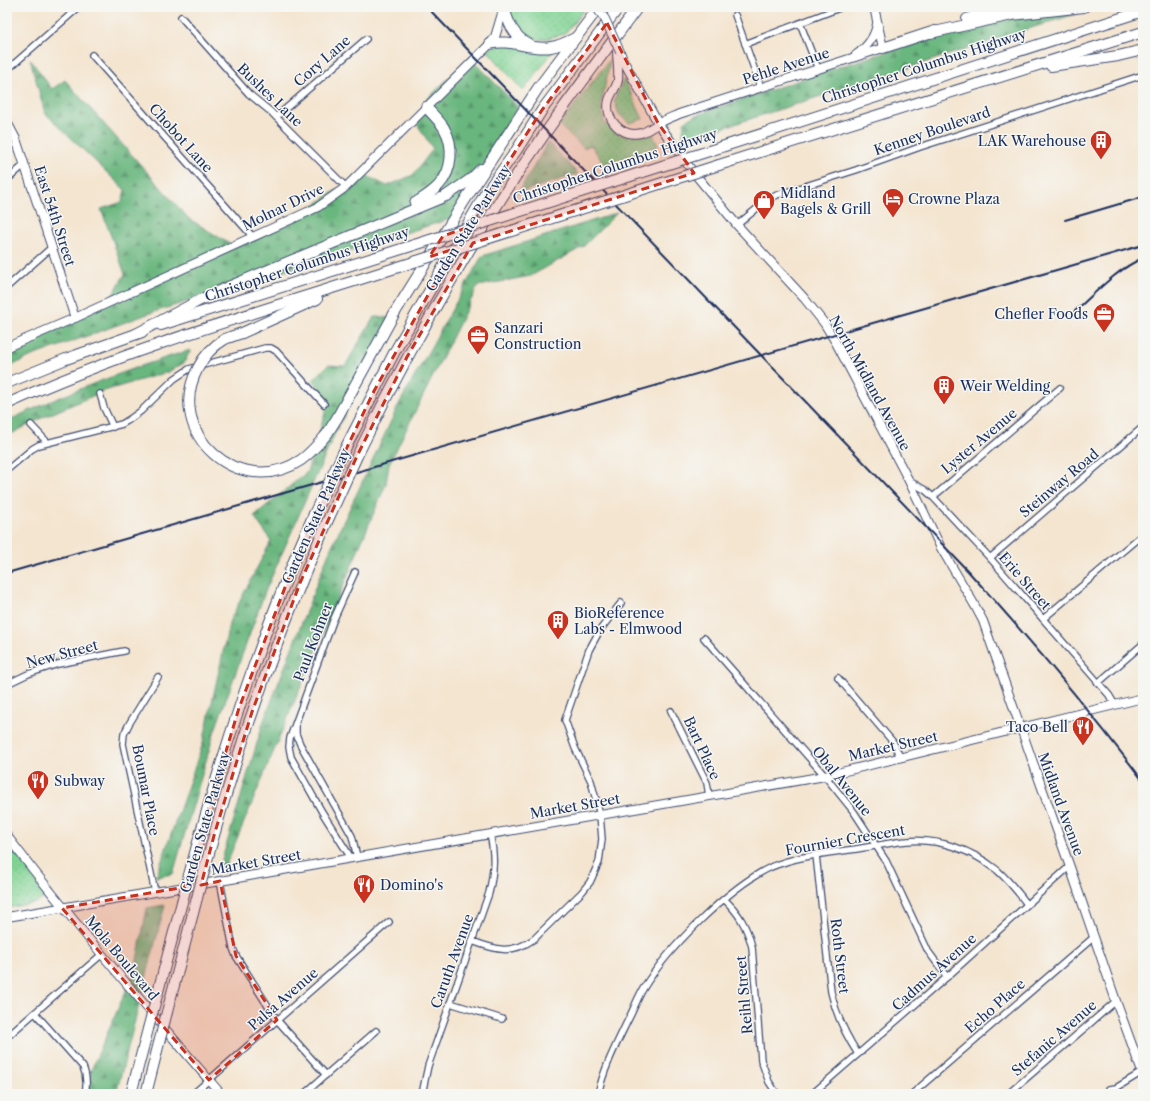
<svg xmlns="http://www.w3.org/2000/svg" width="1150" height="1101" viewBox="0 0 1150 1101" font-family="'Libre Caslon Text',serif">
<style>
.grass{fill:url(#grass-dots);stroke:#4e827a}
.forest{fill:url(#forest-firs);stroke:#42726e}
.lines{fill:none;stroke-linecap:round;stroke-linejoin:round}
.street-casing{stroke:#3c4a6f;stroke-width:8}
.secondary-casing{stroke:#3c4a6f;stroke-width:10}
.highway-casing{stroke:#3c4a6f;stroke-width:12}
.street{stroke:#fff;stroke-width:5.5}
.secondary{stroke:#fff;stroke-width:8}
.highway{stroke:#fff;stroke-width:10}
.rail{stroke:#1b2f5e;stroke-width:2}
.secondary-bridge-casing{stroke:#3c4a6f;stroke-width:10;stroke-linecap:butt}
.highway-bridge-casing{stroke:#3c4a6f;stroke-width:12;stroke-linecap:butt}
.secondary-bridge{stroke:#fff;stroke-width:8}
.highway-bridge{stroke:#fff;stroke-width:10}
.marked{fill:#c8321e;fill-opacity:0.2;stroke:#c8321e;stroke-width:3;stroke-dasharray:8 5;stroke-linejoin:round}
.labels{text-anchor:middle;stroke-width:3;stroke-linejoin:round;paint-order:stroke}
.street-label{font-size:14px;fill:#1b2f5e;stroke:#f6f6f2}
.poi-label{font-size:14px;fill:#1b2f5e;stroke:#f6f6f2;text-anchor:start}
</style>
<defs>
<pattern id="grass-dots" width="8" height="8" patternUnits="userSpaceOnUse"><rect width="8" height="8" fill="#82d495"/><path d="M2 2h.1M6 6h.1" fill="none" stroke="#70b683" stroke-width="1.8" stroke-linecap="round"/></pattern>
<pattern id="forest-firs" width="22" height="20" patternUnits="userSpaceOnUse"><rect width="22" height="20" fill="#69b67e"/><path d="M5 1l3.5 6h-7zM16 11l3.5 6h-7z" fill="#56946a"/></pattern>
</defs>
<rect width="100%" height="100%" fill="#f6f6f2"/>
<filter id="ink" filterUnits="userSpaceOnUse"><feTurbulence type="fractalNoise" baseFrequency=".025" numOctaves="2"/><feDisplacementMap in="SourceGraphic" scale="8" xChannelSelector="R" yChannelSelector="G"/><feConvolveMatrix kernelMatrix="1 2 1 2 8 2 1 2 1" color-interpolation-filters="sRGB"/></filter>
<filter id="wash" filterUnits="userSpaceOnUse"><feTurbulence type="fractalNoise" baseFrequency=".012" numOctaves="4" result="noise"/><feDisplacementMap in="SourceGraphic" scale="16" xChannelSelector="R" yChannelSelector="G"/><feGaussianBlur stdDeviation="0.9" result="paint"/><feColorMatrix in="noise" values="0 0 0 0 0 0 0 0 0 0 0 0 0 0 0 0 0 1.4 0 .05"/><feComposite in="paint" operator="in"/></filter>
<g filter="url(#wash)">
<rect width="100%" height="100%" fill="#f4e5d0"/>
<g class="grass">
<path d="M509,7h77l-13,17 -9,10 -23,6 -17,-5 -10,-9z"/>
<path d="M501,43l51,10 -29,38 -36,-41z"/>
<path d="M611,58l-10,46 3,18 16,13 33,-1 5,12 -54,18 -13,-19 -7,3 -25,-23z"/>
<path d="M624,79l19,40 -14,4 -10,-9 -5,-14z"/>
<path d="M7,837l45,57 -17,9 -28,5z"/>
</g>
<g class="forest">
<path d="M1075,14l-393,127 2,-19 9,-6 142,-48 117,-37 62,-15z"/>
<path d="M470,57l48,50 -65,111 -305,96 -116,42 -25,12v-19l100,-45 18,-30 -24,-65 21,-7 3,-12 -80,-77 -15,-54 22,30 13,-9 123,138 45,28 63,-28 65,-45 26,13 26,-11 20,-26 -16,-25 11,-26z"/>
<path d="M548,142l30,32 -60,19z"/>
<path d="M617,213l-33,33 -53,30 -53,10 -89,178 -3,20 -160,381 -6,1 43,-143 66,-171 70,-148 83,-148z"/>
<path d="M374,317l23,1 -61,113 -71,161 -50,138 -42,144 -17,3 47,-134 27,-123 41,-79 -17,-25 53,-44 22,-72 -16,-20 15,-15 17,1z"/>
<path d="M190,350l1,2 -2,1 -5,10 -16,9 -64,19 -60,26 -37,19v-15c59,-28 121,-52 183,-71z"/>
<path d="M165,905l-49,189h-32l5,-19 46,-105 12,-62z"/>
</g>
</g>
<g filter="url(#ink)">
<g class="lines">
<g class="street-casing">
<g id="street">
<path d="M735,15l26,73"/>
<path d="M181,17l68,77 22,18 75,75"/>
<path d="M800,23l18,46"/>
<path d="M745,44l97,-37"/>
<path d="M92,55l161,182"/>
<path d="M7,70l72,-63"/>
<path d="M276,117l90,-78"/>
<path d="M7,180l17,-15"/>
<path d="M737,225l29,-24 11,-6 79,-25 64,-23 223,-72"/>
<path d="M7,287l45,-40"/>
<path d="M100,394l4,14 9,19"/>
<path d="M31,425l16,17"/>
<path d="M7,470l25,-21 7,-4 83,-21 8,-5 11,-8 33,-32 15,-10 76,-21h6l5,3 48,53"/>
<path d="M909,481l16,9 8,7 57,61 119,137 6,10"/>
<path d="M933,497l127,-109"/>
<path d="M990,558l153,-131"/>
<path d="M1043,619l100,-85"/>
<path d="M704,638l121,138 29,36 32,49 42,90 19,26"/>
<path d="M838,678l55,64 7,15"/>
<path d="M1098,683l45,-39"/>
<path d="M7,684l21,-10 30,-10 66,-13"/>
<path d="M671,711l36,72 2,13"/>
<path d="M296,725v9l4,10 52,92 5,21"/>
<path d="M816,855l15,137c5,23 14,42 27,62"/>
<path d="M351,858l-29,-46 -31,-55 -2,-10 1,-9 43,-117 22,-49"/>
<path d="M220,881l13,67 3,8 41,64 49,55"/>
<path d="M155,892l-32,-148 1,-10 5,-10 29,-47"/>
<path d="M724,899c15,14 23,28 28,48l9,113 8,22 8,12"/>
<path d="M472,941c24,9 39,14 62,-2l48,-47 8,-10 9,-20 3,-23 -2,-24 -9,-34 -16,-33 -10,-28 24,-70 11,-20 21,-27"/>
<path d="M450,1003l52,16"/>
<path d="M35,1013l48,54c4,9 4,17 2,27"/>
<path d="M7,1037l94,-82"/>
<path d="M1109,1089l7,-1 26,-16"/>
<path d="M193,1094l196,-172"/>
<path d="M304,1094l72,-63"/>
<path d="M422,1094l6,-28 61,-173c5,-22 6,-37 1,-59"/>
<path d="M598,1094c6,-26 18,-49 29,-72 6,-11 10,-23 16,-33 24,-40 86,-102 128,-122 28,-12 61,-14 91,-19 15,-2 30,-6 45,-7 32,-3 65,9 90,29 11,10 21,22 30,34"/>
<path d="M812,1094l135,-117 123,-111"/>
<path d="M912,1094l182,-157"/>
<path d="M1008,1094l108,-93"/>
</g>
</g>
<g class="secondary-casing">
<g id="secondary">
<path d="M617,50c0,9 2,21 1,30 -1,7 -7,13 -9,20 -5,19 13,38 32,33 7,-2 12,-7 19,-10 6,-4 13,-6 19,-9l204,-66 -9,-41"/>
<path d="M620,52l4,10 34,61 32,45 47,57 67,73 20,25 11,18 74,140 32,67 33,56 9,17 88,249 45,131 27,74"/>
<path d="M856,55c11,-8 19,-18 21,-31"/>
<path d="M7,122l9,17 59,179"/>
<path d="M7,347l68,-29 228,-104 15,-7 28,-20 144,-143 5,-7 9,-30"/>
<path d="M7,836c68,89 141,173 214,258"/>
<path d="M7,917l213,-36 605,-105 318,-78"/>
</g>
</g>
<g class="highway-casing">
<g id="highway">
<path d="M504,7c4,16 10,30 25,37"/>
<path d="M998,13l15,-6"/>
<path d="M967,19l32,-12"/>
<path d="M930,33l82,-18 72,-8"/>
<path d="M490,44c20,-6 41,7 61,3 8,-1 16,-5 24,-9"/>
<path d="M883,48l52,-17"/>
<path d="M1051,66l67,-10 25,-6"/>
<path d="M709,151l434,-140"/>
<path d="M719,165l424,-133"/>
<path d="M415,203c8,-5 17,-10 24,-18 14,-15 15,-40 5,-57 -5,-8 -12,-14 -18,-21"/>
<path d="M161,325l269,-85"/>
<path d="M242,333l75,-34"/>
<path d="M136,334l66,-35 26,-12 218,-91 25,-17 10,-10"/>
<path d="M7,383l59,-24 76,-27"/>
<path d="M7,404c132,-60 272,-98 410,-143"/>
<path d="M327,434l10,-16 57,-104 71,-114 73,-112 61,-81"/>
<path d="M344,451l51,-100 90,-157 31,-43 26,-41 77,-103"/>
<path d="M357,456c43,-89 91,-174 144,-257 42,-66 90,-129 137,-192"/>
<path d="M204,871c32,-119 73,-236 123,-349"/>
<path d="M189,875c33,-123 73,-244 125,-361"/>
<path d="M156,999l26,-97"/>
<path d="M167,1012l30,-114"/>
<path d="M131,1094l17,-65"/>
<path d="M146,1094l13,-51"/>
</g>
</g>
<use href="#street" class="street"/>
<use href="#secondary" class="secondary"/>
<use href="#highway" class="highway"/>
<g class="rail">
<path d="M427,7l540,563c62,68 121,138 176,211"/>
<path d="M1065,220l78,-23"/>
<path d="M1074,312c21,-19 43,-43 69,-54"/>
<path d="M7,573l1136,-328"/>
</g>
<g class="secondary-bridge-casing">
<path id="secondary-bridge" d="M596,7l9,12 15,33"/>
</g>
<g class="highway-bridge-casing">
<g id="highway-bridge">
<path d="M430,240l279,-89"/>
<path d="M417,261l302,-96"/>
<path d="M242,333c-6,2 -12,4 -17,6 -12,7 -21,17 -27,29 -35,65 42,133 103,92 10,-7 18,-17 26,-26"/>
<path d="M314,514l30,-63"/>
<path d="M327,522l30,-66"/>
<path d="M197,898l7,-27"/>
<path d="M182,902l7,-27"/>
<path d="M148,1029l8,-30"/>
<path d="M159,1043l8,-31"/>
</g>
</g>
<use href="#secondary-bridge" class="secondary-bridge"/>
<use href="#highway-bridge" class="highway-bridge"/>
</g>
</g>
<path class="marked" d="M607,23l51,100 36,50 -221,70 -66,114 -50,99 -57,127 -48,129 -37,120 -14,53 19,-4 16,75 41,64 -68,60 -147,-172 123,-21 54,-179 66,-173 69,-144 80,-142 -25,8 14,-21 23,-8 76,-118z"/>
<defs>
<g id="building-pin" transform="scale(1.15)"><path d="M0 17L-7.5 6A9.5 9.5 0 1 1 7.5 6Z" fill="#c8321e" stroke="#f6f6f2"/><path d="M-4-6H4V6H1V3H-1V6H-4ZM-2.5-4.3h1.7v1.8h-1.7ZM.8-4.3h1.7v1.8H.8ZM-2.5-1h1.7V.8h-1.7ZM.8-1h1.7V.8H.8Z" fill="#fff"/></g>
<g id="hotel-pin" transform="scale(1.15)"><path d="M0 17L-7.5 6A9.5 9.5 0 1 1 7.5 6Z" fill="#c8321e" stroke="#f6f6f2"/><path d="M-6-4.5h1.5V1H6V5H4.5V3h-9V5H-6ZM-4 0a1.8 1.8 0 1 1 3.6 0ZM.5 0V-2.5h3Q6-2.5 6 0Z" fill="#fff"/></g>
<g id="shop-pin" transform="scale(1.15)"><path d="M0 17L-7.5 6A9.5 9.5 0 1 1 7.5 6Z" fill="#c8321e" stroke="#f6f6f2"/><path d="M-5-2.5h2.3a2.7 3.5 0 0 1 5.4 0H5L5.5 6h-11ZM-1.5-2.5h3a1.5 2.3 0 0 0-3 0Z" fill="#fff"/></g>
<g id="office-pin" transform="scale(1.15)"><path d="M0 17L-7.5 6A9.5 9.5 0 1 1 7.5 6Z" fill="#c8321e" stroke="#f6f6f2"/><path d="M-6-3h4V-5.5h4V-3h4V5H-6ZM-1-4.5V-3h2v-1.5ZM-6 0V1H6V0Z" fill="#fff"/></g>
<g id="restaurant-pin" transform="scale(1.15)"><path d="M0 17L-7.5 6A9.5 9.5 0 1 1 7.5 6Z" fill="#c8321e" stroke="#f6f6f2"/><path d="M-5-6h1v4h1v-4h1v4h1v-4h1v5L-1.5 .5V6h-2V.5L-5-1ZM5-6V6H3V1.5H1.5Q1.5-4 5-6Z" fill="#fff"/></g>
</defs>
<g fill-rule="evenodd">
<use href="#building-pin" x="1101" y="141"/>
<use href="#hotel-pin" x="893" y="199"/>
<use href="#shop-pin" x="764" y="201"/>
<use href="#office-pin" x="1104" y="314"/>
<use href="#office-pin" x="478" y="336"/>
<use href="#building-pin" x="944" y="386"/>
<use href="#building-pin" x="558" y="621"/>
<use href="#restaurant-pin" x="1083" y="727"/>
<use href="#restaurant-pin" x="38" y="781"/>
<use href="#restaurant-pin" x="364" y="885"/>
</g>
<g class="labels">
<g class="street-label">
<text transform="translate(322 61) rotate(-41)" y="5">Cory Lane</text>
<text transform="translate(786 66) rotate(-18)" y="5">Pehle Avenue</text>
<text transform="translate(924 66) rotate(-18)" y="5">Christopher Columbus Highway</text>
<text transform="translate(270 95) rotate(44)" y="5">Bushes Lane</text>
<text transform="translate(932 131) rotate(-19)" y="5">Kenney Boulevard</text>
<text transform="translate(181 138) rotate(48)" y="5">Chobot Lane</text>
<text transform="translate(615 166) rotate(-18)" y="5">Christopher Columbus Highway</text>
<text transform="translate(283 207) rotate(-26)" y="5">Molnar Drive</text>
<text transform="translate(55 216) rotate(72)" y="5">East 54th Street</text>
<text transform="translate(468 228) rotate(-58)" y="5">Garden State Parkway</text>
<text transform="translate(307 264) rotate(-18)" y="5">Christopher Columbus Highway</text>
<text transform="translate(870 383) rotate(61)" y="5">North Midland Avenue</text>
<text transform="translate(979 441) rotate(-40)" y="5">Lyster Avenue</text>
<text transform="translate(1059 483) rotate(-40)" y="5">Steinway Road</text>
<text transform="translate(316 516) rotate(-66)" y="5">Garden State Parkway</text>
<text transform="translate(1025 581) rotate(49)" y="5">Erie Street</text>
<text transform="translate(313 642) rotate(-69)" y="5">Paul Kohner</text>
<text transform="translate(62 654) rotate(-15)" y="5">New Street</text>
<text transform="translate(893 746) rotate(-13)" y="5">Market Street</text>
<text transform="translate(702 748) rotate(65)" y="5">Bart Place</text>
<text transform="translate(842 781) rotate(51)" y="5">Obal Avenue</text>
<text transform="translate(146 790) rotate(79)" y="5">Boumar Place</text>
<text transform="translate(1061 804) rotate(70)" y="5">Midland Avenue</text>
<text transform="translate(575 806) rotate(-10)" y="5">Market Street</text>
<text transform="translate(205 822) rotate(-74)" y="5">Garden State Parkway</text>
<text transform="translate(845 840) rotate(-10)" y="5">Fournier Crescent</text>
<text transform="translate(256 862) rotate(-10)" y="5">Market Street</text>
<text transform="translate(840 956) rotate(83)" y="5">Roth Street</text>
<text transform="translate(122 958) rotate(50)" y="5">Mola Boulevard</text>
<text transform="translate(452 961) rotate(-70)" y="5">Caruth Avenue</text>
<text transform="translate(934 972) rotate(-42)" y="5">Cadmus Avenue</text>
<text transform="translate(744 995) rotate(-95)" y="5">Reihl Street</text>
<text transform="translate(283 999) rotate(-41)" y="5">Palsa Avenue</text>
<text transform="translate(995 1006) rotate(-41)" y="5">Echo Place</text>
<text transform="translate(1054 1038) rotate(-41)" y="5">Stefanic Avenue</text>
</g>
<g class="poi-label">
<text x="1086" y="146" text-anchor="end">LAK Warehouse</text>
<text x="780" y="198">Midland<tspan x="780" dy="16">Bagels &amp; Grill</tspan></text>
<text x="908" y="204">Crowne Plaza</text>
<text x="1088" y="319" text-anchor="end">Chefler Foods</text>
<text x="494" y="333">Sanzari<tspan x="494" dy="16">Construction</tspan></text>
<text x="960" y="391">Weir Welding</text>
<text x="574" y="618">BioReference<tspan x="574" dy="16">Labs - Elmwood</tspan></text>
<text x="1068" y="732" text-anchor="end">Taco Bell</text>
<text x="54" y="786">Subway</text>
<text x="380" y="890">Domino's</text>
</g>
</g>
<rect width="1150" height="1101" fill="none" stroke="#f6f6f2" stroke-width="24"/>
</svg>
